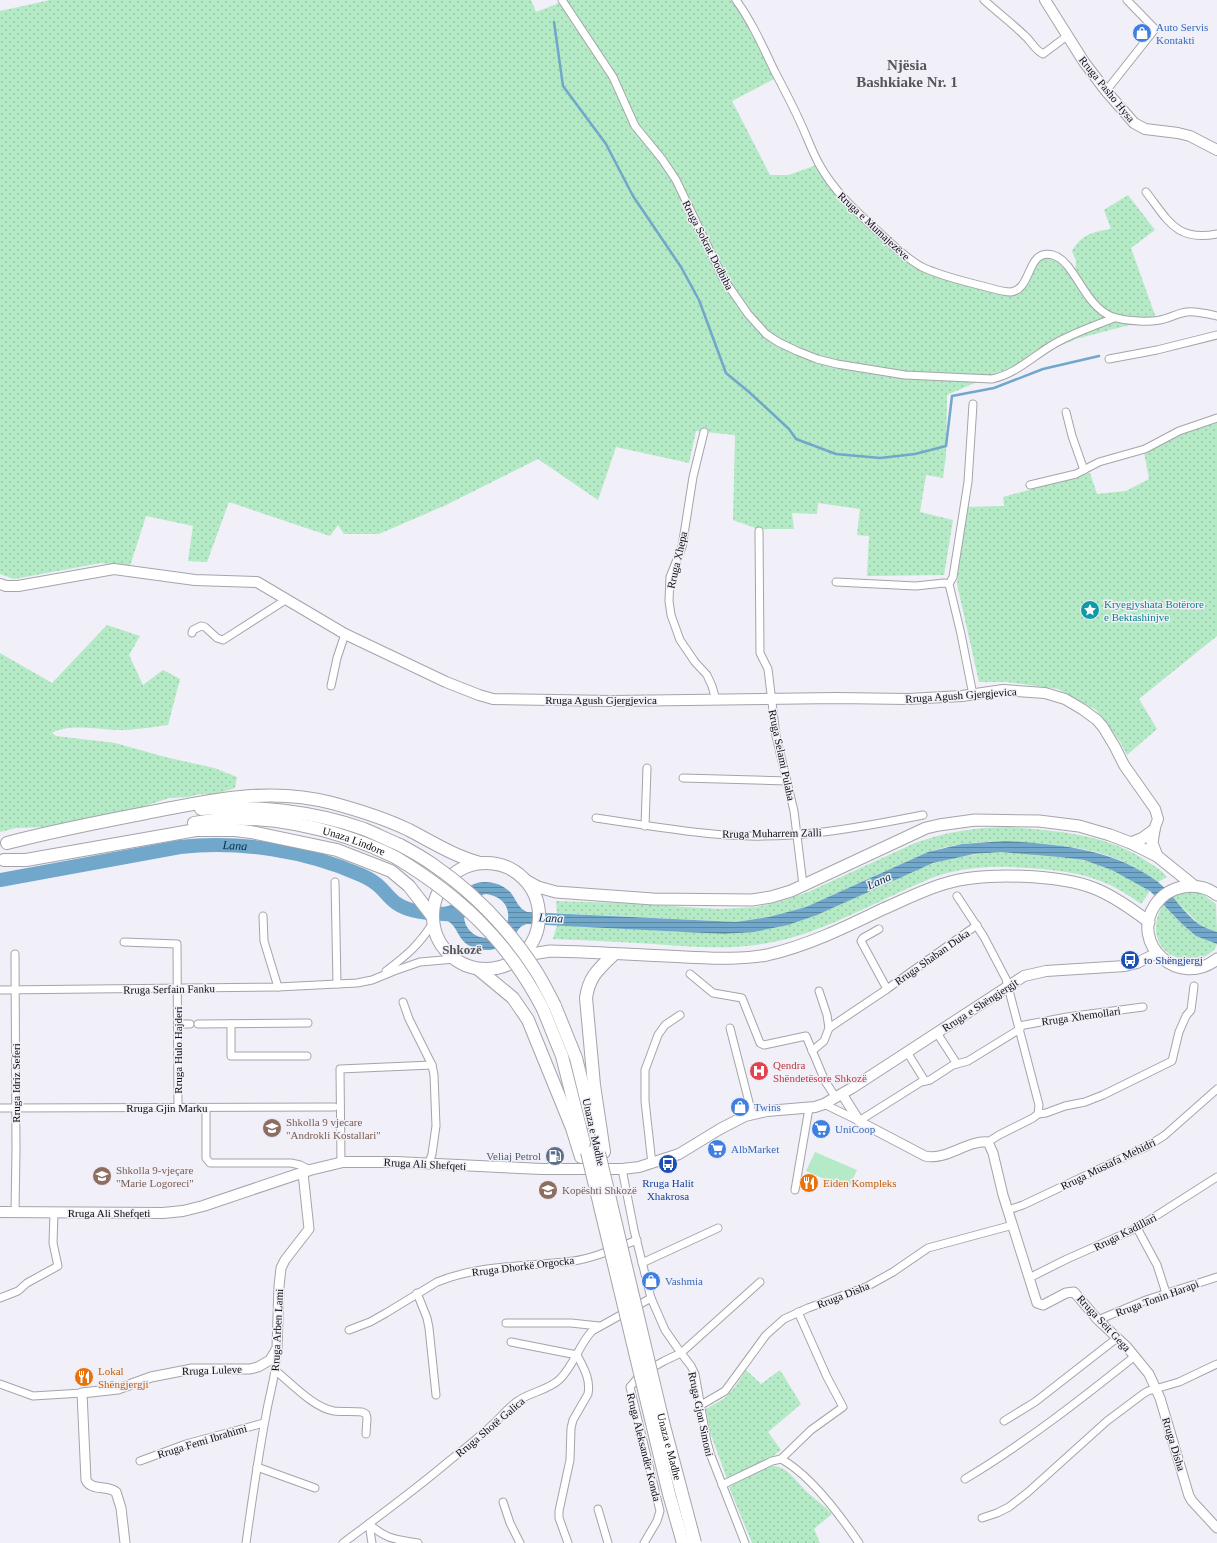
<svg xmlns="http://www.w3.org/2000/svg" width="1217" height="1543" viewBox="0 0 1217 1543" font-family="'Times New Roman',serif">
<style>
.green{fill:url(#green-dots)}
.pitch{fill:#b4eac5}
.water{fill:url(#water-rules);fill-rule:evenodd}
.lines{fill:none;stroke-linecap:round;stroke-linejoin:round}
.stream{stroke:#70a7ca;stroke-width:2.5}
.river{stroke:#70a7ca;stroke-width:14}
.minor-casing{stroke:#a5a4aa;stroke-width:9}
.tertiary-casing{stroke:#a5a4aa;stroke-width:11}
.secondary-casing{stroke:#a5a4aa;stroke-width:12}
.primary-casing{stroke:#a5a4aa;stroke-width:13}
.trunk-casing{stroke:#a5a4aa;stroke-width:14}
.minor{stroke:#fff;stroke-width:7}
.tertiary{stroke:#fff;stroke-width:9}
.secondary{stroke:#fff;stroke-width:10}
.primary{stroke:#fff;stroke-width:11}
.trunk{stroke:#fff;stroke-width:12}
.trunk-bridge-casing{stroke:#a5a4aa;stroke-width:14;stroke-linecap:butt}
.trunk-bridge{stroke:#fff;stroke-width:12}
.labels{text-anchor:middle;stroke-width:3;stroke-linejoin:round;paint-order:stroke}
.shop-label{font-size:11px;fill:#366cbe;stroke:#f1eff7;text-anchor:start}
.street-label{font-size:11px;fill:#0d0d0f;stroke:#f1eff7}
.culture-label{font-size:11px;fill:#0d838f;stroke:#f1eff7;text-anchor:start}
.transit-label{font-size:11px;fill:#164399;stroke:#f1eff7;text-anchor:start}
.health-label{font-size:11px;fill:#be3a42;stroke:#f1eff7;text-anchor:start}
.education-label{font-size:11px;fill:#785e54;stroke:#f1eff7;text-anchor:start}
.service-label{font-size:11px;fill:#4e5e75;stroke:#f1eff7;text-anchor:end}
.food-label{font-size:11px;fill:#c56008;stroke:#f1eff7;text-anchor:start}
.water-label{font-size:12px;font-style:italic;fill:#002f48;stroke:#f1eff7}
.quarter-label{font-size:13px;font-weight:bold;fill:#56555b;stroke:#f1eff7}
.district-label{font-size:15px;font-weight:bold;fill:#56555b;stroke:#f1eff7}
</style>
<defs>
<pattern id="green-dots" width="8" height="8" patternUnits="userSpaceOnUse"><rect width="8" height="8" fill="#b4eac5"/><path d="M2 2h.1M6 6h.1" fill="none" stroke="#9ac8a8" stroke-width="1.8" stroke-linecap="round"/></pattern>
<pattern id="water-rules" width="6" height="5" patternUnits="userSpaceOnUse"><rect width="6" height="5" fill="#70a7ca"/><path d="M0 2.5h6" fill="none" stroke="#5a86a2"/></pattern>
</defs>
<rect width="100%" height="100%" fill="#f1eff7"/>
<g class="green">
<path d="M50,0h481l5,12 31,-12h169l42,77 -46,24 38,74h19l30,-11 9,15 86,83 58,21 45,7 17,-29 19,-6 22,17 1,-11 -4,-10c10,-17 21,-19 39,-22l-7,-19 24,-15 27,35 -24,18 25,70 -80,21 -129,56 -1,60 -3,23 -17,-3 -6,37 33,8 -9,55 -77,1 2,-40 -12,-1 3,-26 -42,-6 -1,11 -25,-1 2,16h-36l-25,-9 2,-85 -39,-4 -7,32 -73,-16 -18,53 -60,-41 -92,46 -67,29h-35l-6,-9 -8,11 -101,-34 -22,60 -19,-1 5,-35 -47,-10 -16,50 -29,-3 -87,16 -14,-5v-563z"/>
<path d="M1217,421v215l-78,63 18,30 -30,26 -7,-13 -24,-32 -38,-21 -51,-7h-28l-22,-98 8,-77 39,-1 -1,-9 87,-24 7,21 29,-3 23,-12 -5,-27 45,-21z"/>
<path d="M107,625l33,11 -11,19 14,30 20,-15 17,9 -12,46c-14,2 -28,4 -43,5 -21,1 -55,-8 -73,3l4,3 59,7 50,14 49,11 23,9 -2,11 -23,7 -12,-1 -12,3 -19,1 -42,14 -64,12 -21,3 -26,1 -16,4v-179l52,30z"/>
<path d="M1009,827c48,4 99,7 139,35 7,4 14,9 19,15l-9,5c-13,-8 -27,-18 -43,-24 -23,-9 -47,-12 -71,-14 -42,-4 -76,-4 -116,8l-122,55 -37,10 -33,5 -179,-9 -1,-12 63,2 100,6 38,-2 25,-6 26,-9 107,-49c31,-11 61,-16 94,-16z"/>
<path d="M1001,852c33,2 69,3 100,13 17,6 34,16 49,26l-9,13c-34,-25 -58,-31 -99,-35 -33,-3 -63,-4 -95,4 -18,5 -34,13 -51,21 -42,19 -83,41 -128,49 -38,7 -76,4 -114,1 -33,-2 -67,-4 -101,-5l4,-14 167,9c32,-1 65,-8 95,-20 39,-16 76,-39 116,-51 22,-7 43,-9 66,-11z"/>
<path d="M1184,891l17,2 15,11 1,28 -16,-6 -29,-29z"/>
<path d="M1163,905l19,19 14,12 21,8c-1,4 -3,7 -7,9 -10,8 -15,8 -26,6 -28,-4 -35,-32 -21,-54z"/>
<path d="M746,1370l15,14 19,-14 21,34 -33,28 13,18 -11,8 -43,21 -17,-47 -4,-23 19,-11 10,-11z"/>
<path d="M768,1466c19,-2 28,16 40,27 8,7 17,13 24,21l-18,15 6,14h-68l-23,-56z"/>
</g>
<path class="pitch" d="M815,1152l42,18 -9,19 -42,-18z"/>
<path class="water" d="M1005,841c53,3 108,7 153,41 15,12 26,32 42,43 5,3 12,5 17,7v12l-21,-8 -14,-12 -32,-33 -38,-21 -28,-10 -24,-3 -59,-5 -27,2 -41,9 -116,52 -29,10 -34,7 -30,2 -197,-10c-9,2 -9,8 -15,14 -11,13 -28,15 -42,8 -15,-8 -11,-23 -28,-27v-12c20,-1 18,-20 35,-24 12,-3 26,1 34,10 6,8 7,15 16,19l209,10 33,-5 37,-10 122,-55 34,-8zM486,894c37,5 23,52 -6,43 -6,-2 -11,-6 -14,-12 -7,-16 5,-28 20,-31z"/>
<g class="lines">
<path class="stream" d="M554,22l9,64 43,58 27,52 48,71 18,33 27,73 23,19 40,37 7,10 40,15 44,4 35,-4 31,-8 6,-50 42,-8 49,-19 56,-13"/>
<path class="river" id="s1" d="M0,880l180,-33c59,-7 127,4 181,28 7,3 14,7 20,13 5,5 9,11 15,15 17,12 43,10 62,12"/>
<g class="minor-casing">
<g id="minor">
<path d="M562,0l51,77 22,49 27,33 14,21 47,98 25,36 18,20 12,8 19,9 20,8 20,5 68,11 87,4c24,-5 41,-23 62,-35 19,-11 40,-18 60,-26"/>
<path d="M736,0c16,22 27,47 39,72 9,17 18,34 26,52 6,13 11,27 18,40 16,29 39,49 63,71 13,12 25,24 40,32 21,10 46,15 68,21 7,2 14,4 21,4 22,-3 15,-44 42,-37 22,6 31,52 60,62 12,4 40,6 51,2 8,-2 14,-6 23,-7 9,-1 21,2 30,4"/>
<path d="M984,0c13,12 28,23 41,36 6,5 10,14 18,18l24,-18"/>
<path d="M1106,91l49,-62 -28,-29"/>
<path d="M1146,192c22,28 30,50 71,42"/>
<path d="M1109,359l48,-9 60,-15"/>
<path d="M1066,412l6,24 12,34"/>
<path d="M704,432l-11,45 -11,70 -12,30 -1,24 2,14 9,25 15,22 12,13 5,11 4,14"/>
<path d="M1030,485l46,-11 23,-12 46,-13 34,-18 38,-13"/>
<path d="M759,531l1,122 8,16 8,67 18,75 9,74"/>
<path d="M836,582l80,4 28,-3 5,1"/>
<path d="M192,633l1,-3 8,-4 4,1 12,11 6,2 64,-41"/>
<path d="M331,686l6,-28 8,-24"/>
<path d="M973,695l-12,-61 -12,-50 4,-7 15,-95 5,-78"/>
<path d="M683,778l104,3"/>
<path d="M596,818c43,6 86,14 130,17 67,5 132,-7 197,-20"/>
<path d="M645,826l2,-58"/>
<path d="M335,882l2,102"/>
<path d="M957,896l27,41 22,42 33,126 -1,9 -5,4 -34,17 -11,7"/>
<path d="M263,916l1,25 14,46"/>
<path d="M879,929l-16,9 -2,3 26,48"/>
<path d="M124,942l53,2 1,164"/>
<path d="M386,971c21,-16 32,-25 47,-48"/>
<path d="M690,974l23,19 29,5 18,45 4,2 42,-9 19,45 11,17"/>
<path d="M0,990l278,-3 79,-4 15,-3 22,-9 26,-9 35,-3"/>
<path d="M819,991l8,24 2,13"/>
<path d="M403,1002l6,17 23,46 2,10 2,51 -4,28 -3,9"/>
<path d="M178,1024h12"/>
<path d="M198,1024l110,-1"/>
<path d="M231,1024v32h76"/>
<path d="M1019,1026l48,-9 76,-10"/>
<path d="M730,1028l22,86"/>
<path d="M937,1033l20,31"/>
<path d="M812,1051l12,-10 5,-13 3,-2 55,-37 90,-64"/>
<path d="M907,1052l18,29"/>
<path d="M824,1104l35,17 62,-39 9,-2 23,-15 15,-4 52,-32"/>
<path d="M0,1108l334,-1"/>
<path d="M206,1108v50l4,5h81l9,2 10,5"/>
<path d="M1038,1114l8,-1 19,-7 20,-4 18,-7 69,-34 7,-29 7,-16 5,-6 3,-24"/>
<path d="M341,1163l-1,-94 92,-4"/>
<path d="M652,1164l-7,-63v-31l13,-35 7,-10 15,-10"/>
<path d="M622,1169l12,61 17,68 14,32 16,23 -17,8 -23,13 -11,13 30,124 -3,10 -13,22"/>
<path d="M795,1190l14,-82"/>
<path d="M1008,1210l15,-5 125,-59 17,-11 52,-46"/>
<path d="M15,1212l1,-61 -1,-197"/>
<path d="M1137,1228l20,37 9,28"/>
<path d="M642,1263l76,-35"/>
<path d="M1029,1278l38,-19 70,-31 80,-51"/>
<path d="M417,1293l10,25 2,10 7,67"/>
<path d="M0,1298l18,-7 9,-8 31,-17 -5,-23 1,-30"/>
<path d="M1098,1320l48,-20 71,-23"/>
<path d="M506,1323h65l28,3"/>
<path d="M349,1330l21,-8 16,-9 51,-31c44,-18 90,-15 136,-21 22,-3 43,-13 64,-21"/>
<path d="M511,1342l66,13c6,12 14,24 11,39l-15,26 -2,8 -1,32 -11,51v7l9,25"/>
<path d="M276,1371c16,13 38,37 58,40 9,1 19,0 28,1l4,2 1,4 -1,16"/>
<path d="M0,1384l33,12 49,-3"/>
<path d="M701,1405l24,-14 41,-56 18,-16 24,-11 58,-21 27,-15 35,-24 85,-23"/>
<path d="M1004,1421l31,-19 82,-64"/>
<path d="M781,1459l30,-29 32,-23 -16,-30 -29,-65"/>
<path d="M140,1461l46,-17 78,-21"/>
<path d="M257,1467l58,21"/>
<path d="M965,1479c60,-36 115,-79 170,-123"/>
<path d="M722,1485l50,-24 9,-2c30,16 59,56 78,84"/>
<path d="M503,1502l7,21 10,20"/>
<path d="M598,1509l10,34"/>
<path d="M982,1518l15,-5 12,-6 18,-14 80,-72 36,-27 5,-3 31,-9 38,-18"/>
<path d="M369,1524c19,16 25,15 49,19"/>
<path d="M369,1524l3,19"/>
<path d="M246,1543c6,-43 12,-86 20,-128 4,-24 11,-42 11,-67"/>
<path d="M343,1543c36,-27 72,-53 106,-82 14,-11 28,-22 42,-35 8,-7 15,-16 24,-23 13,-11 33,-12 45,-24 14,-14 19,-34 32,-48l59,-33"/>
<path d="M745,1543l-34,-87 -4,-14 -12,-68 -4,-8 -10,-13 79,-71"/>
</g>
</g>
<g class="tertiary-casing">
<g id="tertiary">
<path d="M842,1094l17,27 5,3 61,32c21,5 42,-16 63,-14l5,11 10,42 34,108 6,2 23,-12 8,-1 24,28 29,27 22,27 11,24 29,98 3,5 25,27"/>
<path d="M125,1543l-4,-35 -5,-16c-9,-7 -25,-1 -30,-12l-4,-87 36,-4 33,-12 41,-8h58l8,-2 12,-7 7,-12 2,-62 2,-18 4,-8 24,-31 -6,-56"/>
</g>
</g>
<g class="secondary-casing">
<g id="secondary">
<path d="M1045,0l39,62 22,29 28,32 11,6 33,4 12,3 27,14"/>
<path d="M0,584l6,2h12l96,-17 81,11 62,2 88,52 101,48 33,13 14,4 119,2 224,-3 72,1 54,-3 41,-6 42,3 20,6 17,10 15,11 6,7 12,20 9,18 31,44 3,10 -4,11"/>
<path d="M0,1212l163,1 20,-2 20,-5 107,-36 33,-8h53l146,7h80l17,-2 40,-13 41,-25 25,-13 22,-5 48,-4 9,-3 28,-16 172,-112 22,-5 79,-5 12,-3 20,-10"/>
</g>
</g>
<g class="primary-casing">
<g id="primary">
<path d="M1154,830l-2,13 5,13"/>
<path d="M1131,843l12,-5 11,-8"/>
<path d="M527,881l11,6 18,5 97,7 99,1 19,-3 20,-6 135,-63 13,-3 36,-5 64,1 40,5 31,9 21,8 26,13 36,29"/>
<path d="M1217,895c-10,-8 -22,-10 -34,-8 -12,2 -21,8 -28,18 -26,39 24,84 62,54"/>
<path d="M517,960l15,-6 18,-3c45,1 90,4 135,6 27,1 55,3 82,-2 40,-9 79,-28 116,-46 21,-9 42,-20 64,-26 37,-11 113,-9 149,6 19,8 36,20 53,33"/>
</g>
</g>
<g class="trunk-casing">
<g id="trunk">
<path d="M201,809c54,-4 112,2 163,20 12,5 24,11 36,16"/>
<path id="s2" d="M194,823c65,-13 142,5 201,34"/>
<path d="M7,843c46,-12 92,-21 139,-30 63,-12 122,-27 186,-10 26,7 52,15 77,27 23,12 45,26 71,33"/>
<path d="M4,860h22l170,-30h39l16,2 86,18 54,21 18,15 24,31"/>
<circle cx="486" cy="916" r="53"/>
<path d="M478,969l35,29 15,22 44,108 9,29"/>
<path d="M555,1006l21,52 16,65"/>
<path d="M543,1009l19,47 22,87"/>
<path d="M604,1152l-10,-67 -8,-87c3,-22 13,-29 28,-44"/>
</g>
</g>
<use href="#minor" class="minor"/>
<use href="#tertiary" class="tertiary"/>
<use href="#secondary" class="secondary"/>
<use href="#primary" class="primary"/>
<use href="#trunk" class="trunk"/>
<g class="trunk-bridge-casing">
<g id="trunk-bridge">
<path d="M400,845c11,6 22,12 32,19 41,28 77,65 104,107 7,11 13,23 19,35"/>
<path d="M395,857c65,39 113,84 148,152"/>
<path d="M587,1152l82,342 14,49"/>
<path id="s3" d="M599,1153l64,269 32,121"/>
</g>
</g>
<use href="#trunk-bridge" class="trunk-bridge"/>
</g>
<defs>
<g id="shop-disc" transform="scale(1)"><circle r="9.5" fill="#3f7fe0" stroke="#f1eff7"/><path d="M-5-2.5h2.3a2.7 3.5 0 0 1 5.4 0H5L5.5 6h-11ZM-1.5-2.5h3a1.5 2.3 0 0 0-3 0Z" fill="#fff"/></g>
<g id="sight-disc" transform="scale(1)"><circle r="9.5" fill="#0f9aa8" stroke="#f1eff7"/><path d="M0-6L1.8-2.2L6-1.7L2.9 1.2L3.7 5.4L0 3.3L-3.7 5.4L-2.9 1.2L-6-1.7L-1.8-2.2Z" fill="#fff"/></g>
<g id="bus-disc" transform="scale(1)"><circle r="9.5" fill="#1a4fb4" stroke="#f1eff7"/><path d="M-5-6H5V4H4V6H2V4H-2V6H-4V4H-5ZM-3.5-4V0h7V-4ZM-3.5 1.2v1.5H-2V1.2ZM2 1.2v1.5H3.5V1.2Z" fill="#fff"/></g>
<g id="hospital-disc" transform="scale(1)"><circle r="9.5" fill="#e0444e" stroke="#f1eff7"/><path d="M-5-5h3v3.5h4V-5h3V5h-3V1.5h-4V5h-3Z" fill="#fff"/></g>
<g id="school-disc" transform="scale(1)"><circle r="9.5" fill="#8d6e63" stroke="#f1eff7"/><path d="M0-5L7-2L0 1L-7-2ZM-4 1L0 2.5L4 1V4Q0 6-4 4Z" fill="#fff"/></g>
<g id="supermarket-disc" transform="scale(1)"><circle r="9.5" fill="#3f7fe0" stroke="#f1eff7"/><path d="M-6-5.5h2.5l.6 2H6L4.5 2H-2.5L-4.4-4H-6ZM-1.5 3.2a1.3 1.3 0 1 0 .1 0ZM3 3.2a1.3 1.3 0 1 0 .1 0Z" fill="#fff"/></g>
<g id="fuel-disc" transform="scale(1)"><circle r="9.5" fill="#5c6f8a" stroke="#f1eff7"/><path d="M-5.5-6h7V0h2V4h1.3V-2.5L3-4.5l.8-.8L6-3V5H2.5V1h-1V6h-7ZM-4.2-4.7v3.2H.2V-4.7Z" fill="#fff"/></g>
<g id="restaurant-disc" transform="scale(1)"><circle r="9.5" fill="#e8710a" stroke="#f1eff7"/><path d="M-5-6h1v4h1v-4h1v4h1v-4h1v5L-1.5 .5V6h-2V.5L-5-1ZM5-6V6H3V1.5H1.5Q1.5-4 5-6Z" fill="#fff"/></g>
</defs>
<g fill-rule="evenodd">
<use href="#shop-disc" x="1142" y="33"/>
<use href="#sight-disc" x="1090" y="610"/>
<use href="#bus-disc" x="1130" y="960"/>
<use href="#hospital-disc" x="759" y="1071"/>
<use href="#shop-disc" x="740" y="1107"/>
<use href="#school-disc" x="272" y="1128"/>
<use href="#supermarket-disc" x="821" y="1129"/>
<use href="#supermarket-disc" x="717" y="1149"/>
<use href="#fuel-disc" x="555" y="1156"/>
<use href="#bus-disc" x="668" y="1164"/>
<use href="#school-disc" x="102" y="1176"/>
<use href="#restaurant-disc" x="809" y="1183"/>
<use href="#school-disc" x="548" y="1190"/>
<use href="#shop-disc" x="651" y="1281"/>
<use href="#restaurant-disc" x="84" y="1377"/>
</g>
<g class="labels">
<g class="shop-label">
<text x="1156" y="31">Auto Servis<tspan x="1156" dy="13">Kontakti</tspan></text>
<text x="754" y="1111">Twins</text>
<text x="835" y="1133">UniCoop</text>
<text x="731" y="1153">AlbMarket</text>
<text x="665" y="1285">Vashmia</text>
</g>
<g class="street-label">
<text transform="translate(1107 89) rotate(51)" y="4">Rruga Pasho Hysa</text>
<text transform="translate(874 226) rotate(43)" y="4">Rruga e Mumajezëve</text>
<text transform="translate(708 245) rotate(63)" y="4">Rruga Sokrat Dodbiba</text>
<text transform="translate(677 560) rotate(-77)" y="4">Rruga Xhepa</text>
<text transform="translate(961 695) rotate(-4)" y="4">Rruga Agush Gjergjevica</text>
<text x="601" y="704">Rruga Agush Gjergjevica</text>
<text transform="translate(782 755) rotate(78)" y="4">Rruga Selami Pulaha</text>
<text transform="translate(772 833) rotate(-1)" y="4">Rruga Muharrem Zalli</text>
<text dy="4" stroke="none"><textPath href="#s2" startOffset="163">Unaza Lindore</textPath></text>
<text transform="translate(932 957) rotate(-35)" y="4">Rruga Shaban Duka</text>
<text transform="translate(169 989) rotate(-1)" y="4">Rruga Serfain Fanku</text>
<text transform="translate(980 1005) rotate(-33)" y="4">Rruga e Shëngjergjt</text>
<text transform="translate(1081 1016) rotate(-8)" y="4">Rruga Xhemollari</text>
<text transform="translate(178 1050) rotate(-90)" y="4">Rruga Hulo Hajderi</text>
<text transform="translate(16 1083) rotate(-90)" y="4">Rruga Idriz Seferi</text>
<text x="167" y="1112">Rruga Gjin Marku</text>
<text transform="translate(594 1132) rotate(77)" y="4">Unaza e Madhe</text>
<text transform="translate(425 1164) rotate(3)" y="4">Rruga Ali Shefqeti</text>
<text transform="translate(1108 1164) rotate(-26)" y="4">Rruga Mustafa Mehidri</text>
<text x="109" y="1217">Rruga Ali Shefqeti</text>
<text transform="translate(1125 1232) rotate(-27)" y="4">Rruga Kadillari</text>
<text transform="translate(523 1266) rotate(-7)" y="4">Rruga Dhorkë Orgocka</text>
<text transform="translate(843 1295) rotate(-21)" y="4">Rruga Disha</text>
<text transform="translate(1157 1298) rotate(-20)" y="4">Rruga Tonin Harapi</text>
<text transform="translate(1104 1323) rotate(47)" y="4">Rruga Seit Gega</text>
<text transform="translate(277 1330) rotate(-87)" y="4">Rruga Arben Lami</text>
<text transform="translate(212 1370) rotate(-2)" y="4">Rruga Luleve</text>
<text transform="translate(701 1414) rotate(78)" y="4">Rruga Gjon Simoni</text>
<text transform="translate(490 1427) rotate(-40)" y="4">Rruga Shotë Galica</text>
<text transform="translate(202 1441) rotate(-17)" y="4">Rruga Femi Ibrahimi</text>
<text transform="translate(1174 1444) rotate(73)" y="4">Rruga Disha</text>
<text transform="translate(644 1447) rotate(76)" y="4">Rruga Aleksandër Konda</text>
<text dy="4" stroke="none"><textPath href="#s3" startOffset="302">Unaza e Madhe</textPath></text>
</g>
<g class="culture-label">
<text x="1104" y="608">Kryegjyshata Botërore<tspan x="1104" dy="13">e Bektashinjve</tspan></text>
</g>
<g class="transit-label">
<text x="1144" y="964">to Shëngjergj</text>
<text x="668" y="1187" text-anchor="middle">Rruga Halit<tspan x="668" dy="13">Xhakrosa</tspan></text>
</g>
<g class="health-label">
<text x="773" y="1069">Qendra<tspan x="773" dy="13">Shëndetësore Shkozë</tspan></text>
</g>
<g class="education-label">
<text x="286" y="1126">Shkolla 9 vjecare<tspan x="286" dy="13">"Androkli Kostallari"</tspan></text>
<text x="116" y="1174">Shkolla 9-vjeçare<tspan x="116" dy="13">"Marie Logoreci"</tspan></text>
<text x="562" y="1194">Kopështi Shkozë</text>
</g>
<g class="service-label">
<text x="541" y="1160">Veliaj Petrol</text>
</g>
<g class="food-label">
<text x="823" y="1187">Eiden Kompleks</text>
<text x="98" y="1375">Lokal<tspan x="98" dy="13">Shëngjergji</tspan></text>
</g>
<g class="water-label">
<text dy="4" stroke="none"><textPath href="#s1" startOffset="238">Lana</textPath></text>
<text transform="translate(879 881) rotate(-24)" y="4">Lana</text>
<text transform="translate(551 918) rotate(3)" y="4">Lana</text>
</g>
<g class="quarter-label">
<text x="462" y="954">Shkozë</text>
</g>
<g class="district-label">
<text x="907" y="70">Njësia<tspan x="907" dy="17">Bashkiake Nr. 1</tspan></text>
</g>
</g>
</svg>
